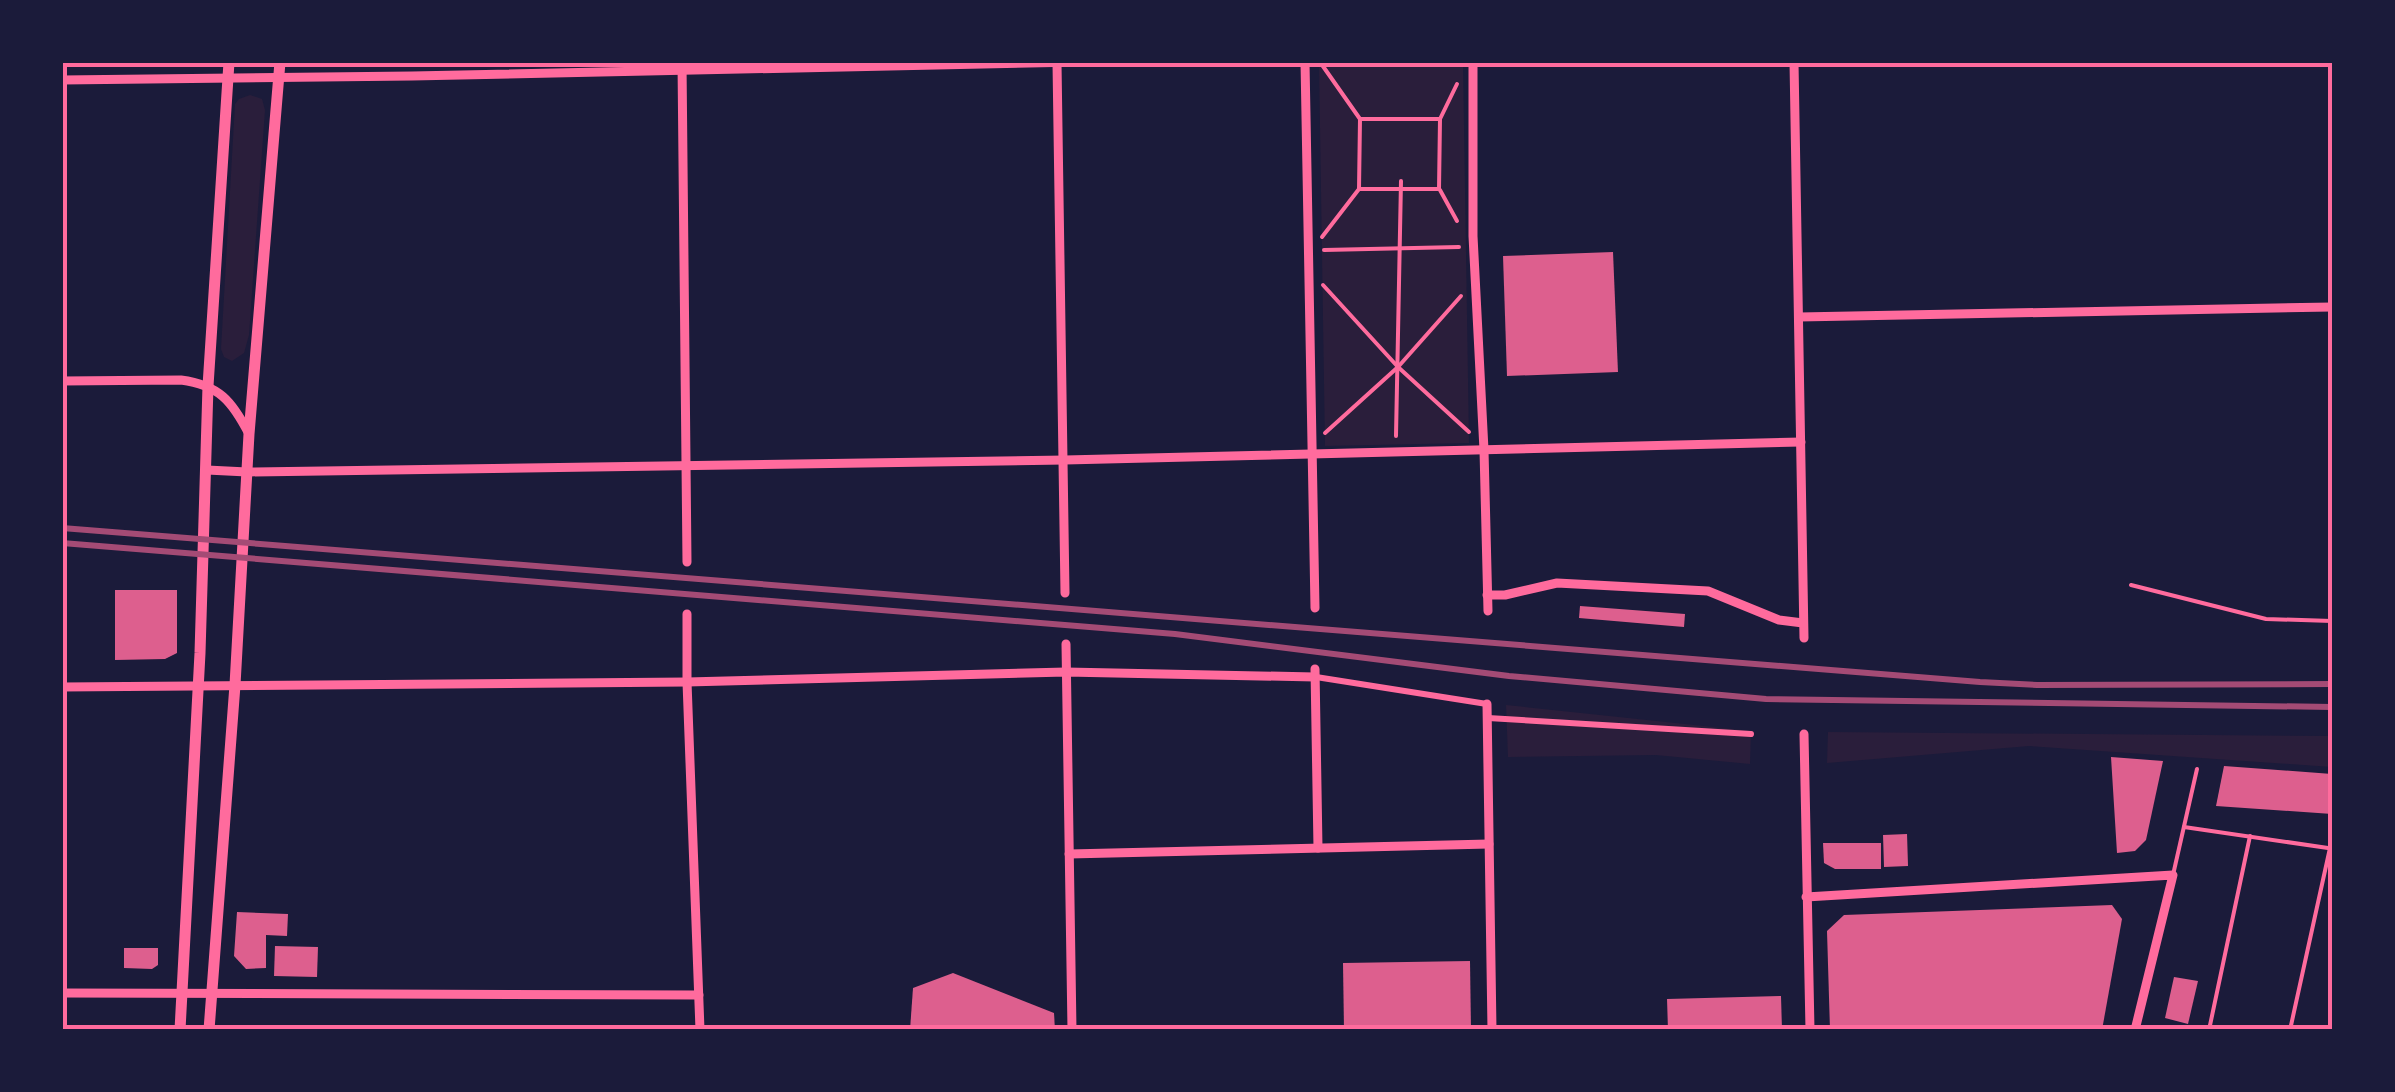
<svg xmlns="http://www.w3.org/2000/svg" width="2395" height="1092" viewBox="0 0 2395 1092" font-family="'Source Sans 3',sans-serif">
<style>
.green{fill:#2a1e3b}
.building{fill:#dd5f8e}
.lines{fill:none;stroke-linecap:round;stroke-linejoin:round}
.path{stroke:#ff6b9d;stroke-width:4}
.service{stroke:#ff6b9d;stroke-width:4}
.pedestrian{stroke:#ff6b9d;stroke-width:6}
.minor{stroke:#ff6b9d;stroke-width:9}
.secondary{stroke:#ff6b9d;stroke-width:11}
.rail{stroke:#a44b75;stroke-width:6}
.neatline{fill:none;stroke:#ff6b9d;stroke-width:4}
</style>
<rect width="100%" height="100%" fill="#1b1b3a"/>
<g class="green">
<path d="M1319,63h144l6,380 -144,3z"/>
<path d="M250,95l12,4 3,11 -16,225 -5,18 -12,8 -8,-4 -3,-8 14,-245 4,-5z"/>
<path d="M1506,705l245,26 -1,33 -94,-9 -148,2z"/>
<path d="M1828,732l504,4v31l-303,-21 -202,17z"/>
</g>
<g class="building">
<path d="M1613,252l5,120 -111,4 -4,-120z"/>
<path d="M115,590h62v63l-12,6 -50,1z"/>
<path d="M1580,606l105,8 -1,13 -105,-9z"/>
<path d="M2111,757l52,4 -17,79 -11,11 -18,2z"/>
<path d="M2224,766l108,8v40l-116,-8z"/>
<path d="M1907,834l1,32 -24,1 -1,-32z"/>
<path d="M1823,843h58v26h-46l-11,-6z"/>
<path d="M2112,905l10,14 -20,111h-272l-3,-99 17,-16z"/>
<path d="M237,912l51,2 -1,22 -21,-1v33l-20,1 -12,-13z"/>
<path d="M275,946l43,1 -1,30 -43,-1z"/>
<path d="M124,948h34v17l-6,4 -28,-1z"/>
<path d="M1470,961l1,69h-127l-1,-67z"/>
<path d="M953,973l101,40 1,17h-145l3,-42z"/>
<path d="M2174,977l24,4 -10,43 -23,-6z"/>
<path d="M1781,996l1,34h-114l-1,-31z"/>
</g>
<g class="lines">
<g class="path">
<path d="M1320,62l40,57"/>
<path d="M1440,119l17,-35"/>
<path d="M1440,190l17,31"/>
<path d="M1322,237l37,-48 1,-70h80l-1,70h-80"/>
<path d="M1324,250l135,-3"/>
<path d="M1323,285l75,82 63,-71"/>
<path d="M1325,433l73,-66 71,65"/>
<path d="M1396,436l5,-255"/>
</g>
<g class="service">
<path d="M2131,585l135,34 66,2"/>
<path d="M2184,827l144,21"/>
<path d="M2173,875l24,-106"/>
<path d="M2209,1030l41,-194"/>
<path d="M2290,1030l40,-182"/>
</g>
<g class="pedestrian">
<path d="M1316,677l171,27"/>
<path d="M1488,718l263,16"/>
</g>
<g class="minor">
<path d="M682,62l5,500"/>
<path d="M1305,62l10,546"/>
<path d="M1473,62v174l11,214 4,161"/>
<path d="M1794,62l10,576"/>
<path d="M1057,63l8,530"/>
<path d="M62,80l350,-4 667,-14"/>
<path d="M1799,317l533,-10"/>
<path d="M62,381l119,-1c38,5 51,21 68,54"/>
<path d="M207,470l40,2 818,-12 736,-18"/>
<path d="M1487,595h18l52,-12 151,8 71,29 24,3"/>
<path d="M687,614v68l13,348"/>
<path d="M1066,644l6,386"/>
<path d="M1315,669l3,179"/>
<path d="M62,687l625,-5 379,-10 249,5"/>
<path d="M1487,704l5,326"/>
<path d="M1804,734l6,296"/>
<path d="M1069,854l420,-10"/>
<path d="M1806,897l367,-22 -38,155"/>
<path d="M62,993l637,2"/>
</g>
<g class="secondary">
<path d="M180,1030l20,-377 8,-267 21,-324"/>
<path d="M209,1030l26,-345 14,-251 31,-372"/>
</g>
<g class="rail">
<path d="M62,528l1918,154 57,3 295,-1"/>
<path d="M62,543l1113,91 334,42 257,23 566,8"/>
</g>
</g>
<rect width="2395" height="1092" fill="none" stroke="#1b1b3a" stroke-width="130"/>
<rect x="65" y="65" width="2265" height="962" class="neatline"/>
</svg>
